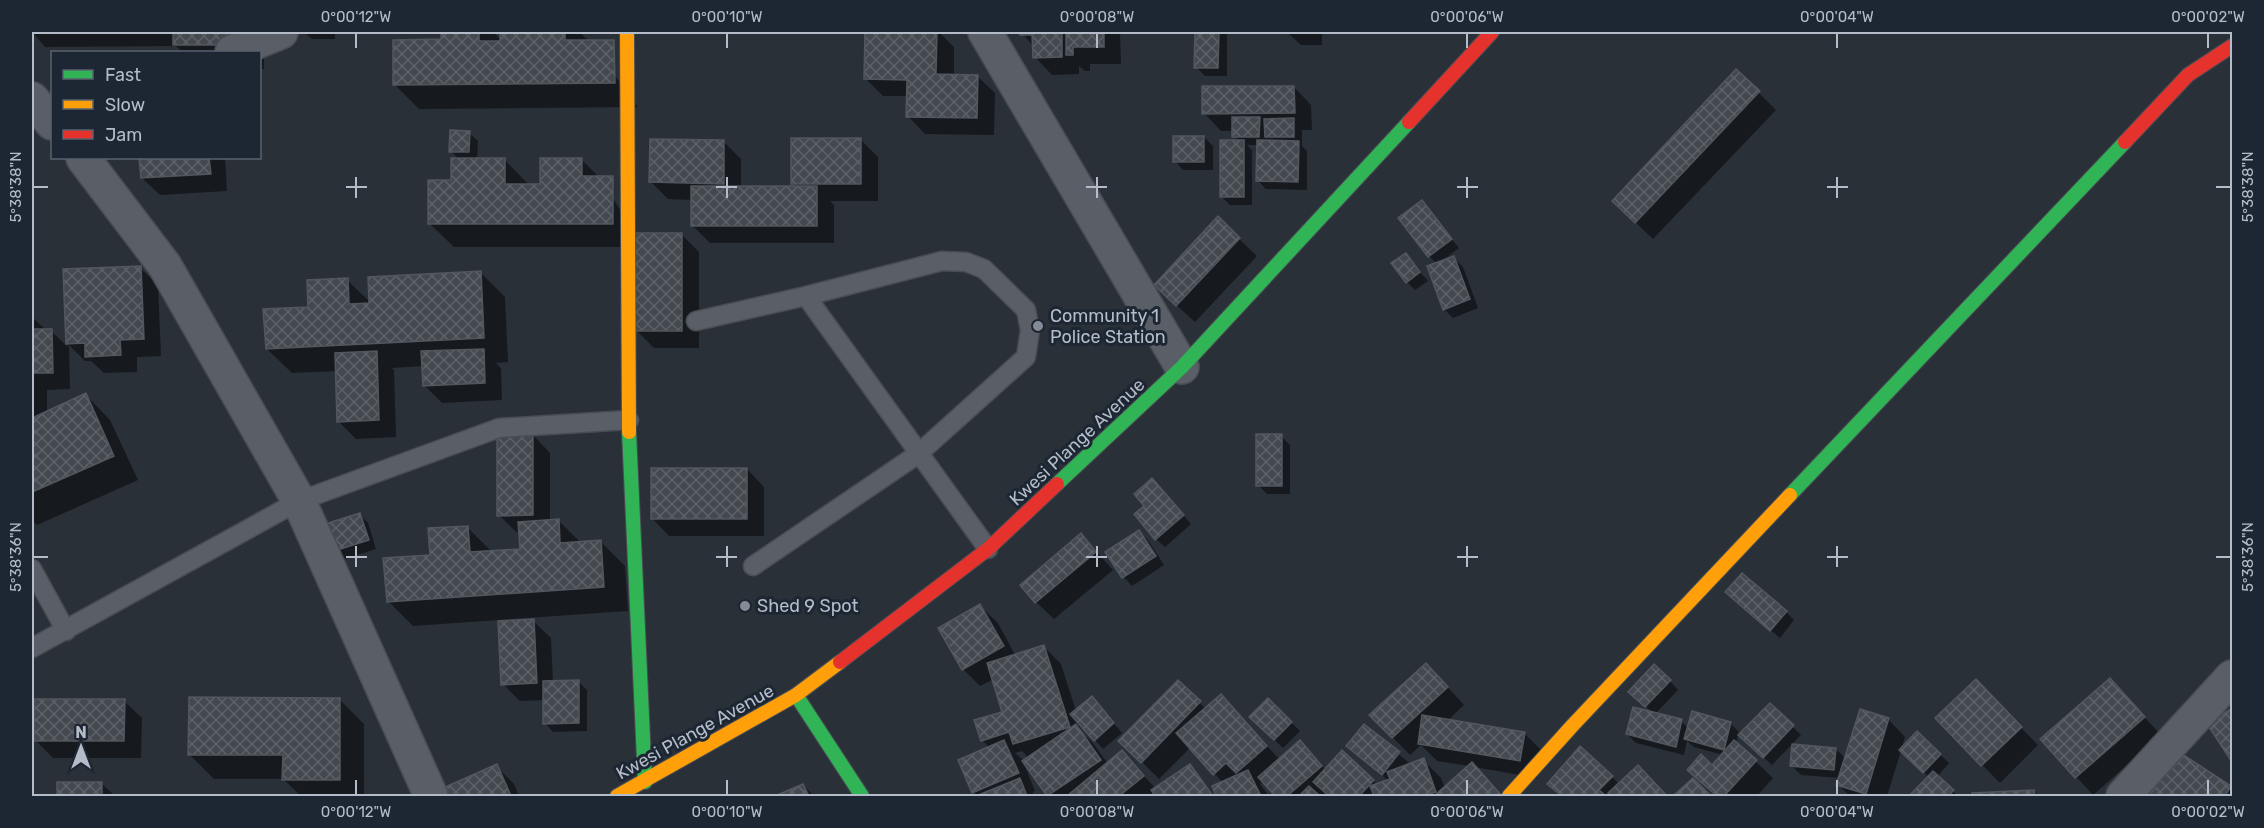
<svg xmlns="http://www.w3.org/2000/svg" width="2264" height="828" viewBox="0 0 2264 828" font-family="Rubik,sans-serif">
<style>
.shadow{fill:#0007}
.building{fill:url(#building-cross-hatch);stroke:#52575f;stroke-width:1.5}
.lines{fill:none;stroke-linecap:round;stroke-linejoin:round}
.lane-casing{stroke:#484c53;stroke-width:21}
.street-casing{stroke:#484c53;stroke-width:36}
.fast-casing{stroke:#484c53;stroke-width:16}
.slow-casing{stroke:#484c53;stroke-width:16}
.jam-casing{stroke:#484c53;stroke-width:16}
.lane{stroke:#5a5e66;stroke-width:18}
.street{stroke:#5a5e66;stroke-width:33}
.fast{stroke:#30b455;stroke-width:14}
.slow{stroke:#ff9f0a;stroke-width:14}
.jam{stroke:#e5322d;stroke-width:14}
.ticks{fill:none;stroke:#b4bcc9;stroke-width:2}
.poi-dot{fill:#848b96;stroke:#1d2633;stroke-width:2}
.labels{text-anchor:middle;stroke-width:6;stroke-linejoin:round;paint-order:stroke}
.poi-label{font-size:18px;fill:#b4bcc9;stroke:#1d2633;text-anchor:start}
.street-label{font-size:18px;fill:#b4bcc9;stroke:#1d2633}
.neatline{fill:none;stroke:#b4bcc9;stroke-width:2}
.ticks-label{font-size:15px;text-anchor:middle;fill:#b4bcc9}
</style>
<defs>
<pattern id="building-cross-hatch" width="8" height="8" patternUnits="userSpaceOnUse" patternTransform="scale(1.5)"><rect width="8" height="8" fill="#444950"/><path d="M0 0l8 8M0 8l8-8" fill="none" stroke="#5d6168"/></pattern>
</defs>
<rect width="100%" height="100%" fill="#2a3038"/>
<g class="shadow">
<path d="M32,32h266v7l-34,1v29h-4v-17h-77l-7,-6 -131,1z"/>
<path d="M304,32h31v7h-23z"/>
<path d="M442,32h51l8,8v-8h78l10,9 49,66 -219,2 -24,-24 47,-44z"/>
<path d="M867,32h72l15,15v29h23l18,17 -1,42 -69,-1 -17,-18v-20h-25l-17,-17z"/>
<path d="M1021,32h99l1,32h-31v7h-5l-6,-5v8l-27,1 -17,-18 -1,-10z"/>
<path d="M1196,32h31v44h-22l-9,-9z"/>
<path d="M1287,32h35v13h-21z"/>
<path d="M1294,87l17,18 1,25h-10v16l5,5v39l-41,-1 -9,-9 1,-35h-11l5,5v55h-22l-9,-9 18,-55 -5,-5v-5h-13l-17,-18z"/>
<path d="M1758,92l18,18 -123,129 -22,-21z"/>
<path d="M469,133l9,8 -1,19 27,-1 25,26h12l40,-26 18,18 37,57h45l18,18v96h-45l-17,-17v-84h-183l-25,-24 24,-42 6,-21 -8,-9z"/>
<path d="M1204,137l9,9v24h-30l-8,-9z"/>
<path d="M861,140l17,17v44h-48l4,4v38h-124l-17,-17v-26l-25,-1 -17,-17 72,-41 18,18v29h56l-4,-4z"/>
<path d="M141,158h84l2,33 -67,4 -18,-17z"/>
<path d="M1422,202l37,46 -17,13 12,-3 9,9 15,41 -25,10 -9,-9 -7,-45 -8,-8z"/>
<path d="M1239,239l18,17 -62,66 -22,-20z"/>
<path d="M1405,255l23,26 -13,9 -8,-8z"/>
<path d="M140,268l18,17 3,71 -24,1v15l-33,1 -13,-12h-6l-16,-16 1,44 -23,1v22l39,-17 24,25 28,60 -101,45 -5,-5v-101l4,-1h-4v-101l15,14h4l17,16 -4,-76z"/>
<path d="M480,272l25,25 3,65 -12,1 5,5 1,32 -60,3 -18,-18 -1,-19 -31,2 2,2 2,67 -40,2 -18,-18 -1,-50 -45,2 -25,-24 43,-40 37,-29 24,23z"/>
<path d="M533,435l17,18v68l8,-1 23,23 20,-1 24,24 3,45 -215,15 -25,-25 44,-45 35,-29 25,25 30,-2 -2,-18h-4l-17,-17z"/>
<path d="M1281,436l9,9v49h-23l-9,-9z"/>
<path d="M747,469l17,18v49h-95l-17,-18z"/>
<path d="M1161,489l30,35 -26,23 -9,-8 -10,-33z"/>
<path d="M360,515l8,8 8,26 -32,10 -9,-9z"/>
<path d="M1139,531l9,9 16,25 -32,21 -8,-9 -17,-24z"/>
<path d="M1081,535l32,35 -59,49 -18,-17z"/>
<path d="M1736,601l50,11 8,8 -14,18z"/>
<path d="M980,606l18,17 17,32 28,-9 18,18 15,47 24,-4 22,26 -19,16 -24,-27 3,11 11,10 15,21 14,-12 34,37 34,-23 24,30h-165l-24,-35 4,-3 -7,-7 -7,2 7,6 13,32 -3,1 4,4h-58l-4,-4 16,-44 -8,-8 22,-27 -10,-34 -14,7 -17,-17z"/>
<path d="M533,621l18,17 2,44 25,-1 9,9v41l-34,1 -8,-9 -1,-23 -24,1 -17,-17z"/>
<path d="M2110,680l51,55 -68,60 -51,-56z"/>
<path d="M1670,681l8,9 -23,24 26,7 7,7 42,-5 9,9 -3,11 37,35 -16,18h-40l-28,-26 23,-3 11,-12 -29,-8 -7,-6 -3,14 -48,-12 -9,-9 26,-21 -14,-13z"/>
<path d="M1178,682l28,27 15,-13 59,64 20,-17 26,27 16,-17 36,32 11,-4 -33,-27 8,-28 44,36 -4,5 19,-7 18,18 4,10 25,-22 -33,-5 -16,-16 -11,10 -39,-40 72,-33 21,23 -17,16 77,12 18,18 -5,27 -63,-11 28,29h-173l-2,-2 -3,2h-47l-13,-15 -4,3 9,12h-51l-4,-9 9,-4 -32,-36 -32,32 -38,-38z"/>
<path d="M339,699l25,25v72h-63l-18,-17h-69l-25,-25z"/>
<path d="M1993,699l45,46 -38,38 -63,-64z"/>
<path d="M1268,700l32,31 -17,17 -32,-31z"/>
<path d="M124,701l18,17 -1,40h-88l-17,-17z"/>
<path d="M1770,705l31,30 -29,30 -23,-21z"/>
<path d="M2232,710v49l-23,-34z"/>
<path d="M1888,719l17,18 -4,13 17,-17 31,30 -12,14 21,19h-47l18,-19 -28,-26 -14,45h-37l-12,-11 2,-7 -39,-3 -9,-9 44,-17 10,10z"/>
<path d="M2180,754l50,34 2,8h-81z"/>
<path d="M496,766l18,18 5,12h-73z"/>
<path d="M1638,767l28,29h-104l-13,-12 63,-7 7,7z"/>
<path d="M101,783l14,13h-57v-12z"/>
<path d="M803,785l11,11h-35z"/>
<path d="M2034,791l5,5h-65v-2z"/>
</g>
<g class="building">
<rect x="173" y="32" width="67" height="13"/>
<path d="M441,32h38v9h21v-9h65v8h49l1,43 -222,2v-45l48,-1z"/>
<path d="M865,32h72l-1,42 42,1 -1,43 -71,-1 1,-37 -43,-1z"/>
<path d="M1020,32h42v25l-29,1 -1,-23h-12z"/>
<path d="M1066,32h38v15h-31v8h-7z"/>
<path d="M1195,32h24l-1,36h-24z"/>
<path d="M1736,69l24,22 -125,132 -23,-22z"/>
<path d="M1202,86h92l1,27 -93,1z"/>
<path d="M1232,117h28l-1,20h-27z"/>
<path d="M1294,118v19h-29l-1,-18z"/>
<path d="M450,130l20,1 -1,21h-20z"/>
<rect x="1173" y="136" width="31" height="26"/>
<rect x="791" y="138" width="70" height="46"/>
<path d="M650,139l74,1v44l-75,-2z"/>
<rect x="1220" y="140" width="24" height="57"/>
<path d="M1257,140l42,1 -1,41 -42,-1z"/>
<path d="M139,158h70l2,16 -70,4z"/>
<path d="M451,158h54v26h35v-26h42v18h31v48h-185v-44h23z"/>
<rect x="691" y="186" width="126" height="40"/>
<path d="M1422,200l30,39 -24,18 -30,-39z"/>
<path d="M1218,216l22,22 -64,68 -22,-21z"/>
<rect x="635" y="233" width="47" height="98"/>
<path d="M1406,253l14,19 -14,11 -15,-20z"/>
<path d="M1454,256l16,43 -27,11 -16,-44z"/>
<path d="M141,266l3,73 -24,1 1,15 -36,2v-14l-19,1 -3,-75z"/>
<path d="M481,271l3,67 -218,11 -3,-40 45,-2 -1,-27 41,-2 1,26 20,-1 -1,-26z"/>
<path d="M32,315h1v14h19l1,44h-21z"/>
<path d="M484,349l1,34 -62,3 -2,-35z"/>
<path d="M377,351l2,69 -42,2 -2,-69z"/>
<path d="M86,393l28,63 -82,36v-74z"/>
<path d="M497,434h36v81l-36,1z"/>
<rect x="1256" y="434" width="26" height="52"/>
<rect x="651" y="468" width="96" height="51"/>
<path d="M1152,478l32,37 -29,25 -21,-26 10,-8 -10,-12z"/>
<path d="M360,513l9,27 -35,11 -9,-27z"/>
<path d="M559,519l1,24 41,-3 3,47 -217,15 -4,-44 47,-3 -2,-27 40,-2 2,26 50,-3 -2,-27z"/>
<path d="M1139,530l17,26 -34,22 -17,-26z"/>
<path d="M1081,533l15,19 -61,51 -15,-18z"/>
<path d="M1742,573l45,38 -17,20 -45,-39z"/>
<path d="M980,604l24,42 -42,24 -24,-42z"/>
<path d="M534,619l3,64 -36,2 -3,-64z"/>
<path d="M1044,645l26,82 -57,17 -4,-12 -28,9 -7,-21 28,-8 -15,-49z"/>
<path d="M1426,663l22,24 -56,51 -23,-23z"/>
<path d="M1654,664l17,16 -26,27 -17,-15z"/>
<path d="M2110,678l35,39 -70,61 -35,-39z"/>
<path d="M1976,679l46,48 -41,39 -46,-48z"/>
<path d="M579,680v43l-36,1v-43z"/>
<path d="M1178,680l23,21 -60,62 -23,-22z"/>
<path d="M1221,694l46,52 -31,27 -10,-10 -13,12 -37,-42z"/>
<path d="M1092,696l22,27 -20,18 -24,-27z"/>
<path d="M189,697l151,1v82h-58l1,-25h-95z"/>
<path d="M1268,698l24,24 -18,18 -25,-23z"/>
<path d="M34,699h91l-1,42h-90z"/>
<path d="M1770,703l24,22 -31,33 -25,-23z"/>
<path d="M1633,707l49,12 -6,28 -50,-13z"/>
<path d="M2232,708v54l-25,-38z"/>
<path d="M1860,709l29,9 -23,76 -30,-9z"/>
<path d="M1692,711l39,11 -7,28 -40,-11z"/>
<path d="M1422,715l103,17 -5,29 -102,-17z"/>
<path d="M1076,724l25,36 -54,36 -25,-35z"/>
<path d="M1364,724l36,28 -18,23 -36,-29z"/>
<path d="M1917,731l24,23 -18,19 -24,-23z"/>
<path d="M1004,740l15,33 -47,20 -14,-33z"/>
<path d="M1300,740l22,26 -35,30h-12l-17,-19z"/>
<path d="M1734,740l23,20 -33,36h-7l-30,-26 14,-16 11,11z"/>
<path d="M1792,744l44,4 -2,22 -44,-4z"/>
<path d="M1580,746l33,30 -14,14 7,6h-44l-15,-12z"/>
<path d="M1122,750l22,26 -25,20h-52z"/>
<path d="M1342,750l32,30 -15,16h-30l-16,-14z"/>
<path d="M2179,752l52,34 -6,10h-76z"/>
<path d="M1424,758l12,34 -13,4h-49l-4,-10 20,-7 -3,-7z"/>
<path d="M1472,762l30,34h-68z"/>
<path d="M497,764l14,32h-67l-3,-7z"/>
<path d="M1190,764l23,32h-58l-4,-6z"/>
<path d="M1638,765l29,31h-56l-3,-3z"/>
<path d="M1248,770l13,26h-45l-4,-10z"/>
<path d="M1933,771l21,19 -6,6h-39z"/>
<path d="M1020,778l7,18h-51z"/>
<path d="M1693,778l18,18h-38z"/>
<path d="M57,782h45v14h75h-120z"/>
<path d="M803,784l6,12h-34z"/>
<path d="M1309,786l11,10h-21z"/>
<path d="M2034,790l1,6h-63v-3z"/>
</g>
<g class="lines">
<g class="lane-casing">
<g id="lane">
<path d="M806,296l182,253"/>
<path d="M696,321l110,-25 136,-35 24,1 18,7 42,41 4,20 -4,27 -108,97 -165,112"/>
<path d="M32,569l34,62"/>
<path d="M32,648l267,-147 200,-73 130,-8"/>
</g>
</g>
<g class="street-casing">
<g id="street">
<path d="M985,32l197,335"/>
<path d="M232,52l49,-20"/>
<path d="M32,99l20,24"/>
<path d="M83,158l82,108 134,235 132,295"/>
<path d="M2123,796l109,-119"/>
</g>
</g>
<g class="fast-casing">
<g id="fast">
<path d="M629,432l16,350"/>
<path d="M1057,484l125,-117 227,-245"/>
<path d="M1790,495l335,-353"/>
<path d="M796,695l66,101"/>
</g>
</g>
<g class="slow-casing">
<g id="slow">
<path d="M627,32l2,400"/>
<path d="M617,796l179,-101 44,-33"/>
<path d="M1509,796l63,-70 218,-231"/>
</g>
</g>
<g class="jam-casing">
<g id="jam">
<path d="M1409,122l83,-90"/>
<path d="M2125,142l63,-67 44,-29"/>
<path d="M840,662l148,-113 69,-65"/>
</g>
</g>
<use href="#lane" class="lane"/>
<use href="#street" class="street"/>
<use href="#fast" class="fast"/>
<use href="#slow" class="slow"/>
<use href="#jam" class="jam"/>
</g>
<path class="ticks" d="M356,33v15M727,33v15M1097,33v15M1467,33v15M1837,33v15M2208,33v15M356,177v21M727,177v21M1097,177v21M1467,177v21M1837,177v21M33,187h15M346,187h21M716,187h21M1086,187h21M1457,187h21M1827,187h21M2216,187h15M356,546v21M727,546v21M1097,546v21M1467,546v21M1837,546v21M33,557h15M346,557h21M716,557h21M1086,557h21M1457,557h21M1827,557h21M2216,557h15M356,780v15M727,780v15M1097,780v15M1467,780v15M1837,780v15M2208,780v15"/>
<g class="poi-dot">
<circle cx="1038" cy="326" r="6"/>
<circle cx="745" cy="606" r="6"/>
</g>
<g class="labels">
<g class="poi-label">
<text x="1050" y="322">Community 1<tspan x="1050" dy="21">Police Station</tspan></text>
<text x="757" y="612">Shed 9 Spot</text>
</g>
<g class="street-label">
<text transform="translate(1077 442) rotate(-43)" y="6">Kwesi Plange Avenue</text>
<text transform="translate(695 732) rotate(-29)" y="6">Kwesi Plange Avenue</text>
</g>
</g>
<rect width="2264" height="828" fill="none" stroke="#1d2633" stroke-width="66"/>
<rect x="51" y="51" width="210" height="108" fill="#1d2633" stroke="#59626f" stroke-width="1.5"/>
<rect x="63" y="70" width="30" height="9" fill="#30b455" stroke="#59626f" stroke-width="1.5"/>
<text x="105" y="81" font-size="18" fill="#b4bcc9">Fast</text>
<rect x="63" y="100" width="30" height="9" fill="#ff9f0a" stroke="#59626f" stroke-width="1.5"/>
<text x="105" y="111" font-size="18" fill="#b4bcc9">Slow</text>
<rect x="63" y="130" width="30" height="9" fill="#e5322d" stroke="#59626f" stroke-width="1.5"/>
<text x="105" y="141" font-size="18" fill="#b4bcc9">Jam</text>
<g transform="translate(81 747)" stroke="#1d2633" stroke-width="4.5" paint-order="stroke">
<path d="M0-4.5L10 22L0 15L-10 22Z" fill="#b4bcc9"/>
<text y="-9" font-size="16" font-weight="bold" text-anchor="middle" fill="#b4bcc9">N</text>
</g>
<rect x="33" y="33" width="2198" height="762" class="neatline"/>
<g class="ticks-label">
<text x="356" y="22">0°00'12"W</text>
<text x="727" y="22">0°00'10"W</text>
<text x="1097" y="22">0°00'08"W</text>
<text x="1467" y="22">0°00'06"W</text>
<text x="1837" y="22">0°00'04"W</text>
<text x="2208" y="22">0°00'02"W</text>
<text transform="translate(16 187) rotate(-90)" y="5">5°38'38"N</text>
<text transform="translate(2248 187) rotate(-90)" y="5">5°38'38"N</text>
<text transform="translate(16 557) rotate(-90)" y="5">5°38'36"N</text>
<text transform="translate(2248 557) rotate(-90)" y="5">5°38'36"N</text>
<text x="356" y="817">0°00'12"W</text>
<text x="727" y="817">0°00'10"W</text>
<text x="1097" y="817">0°00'08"W</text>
<text x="1467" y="817">0°00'06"W</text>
<text x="1837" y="817">0°00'04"W</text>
<text x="2208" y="817">0°00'02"W</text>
</g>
</svg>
